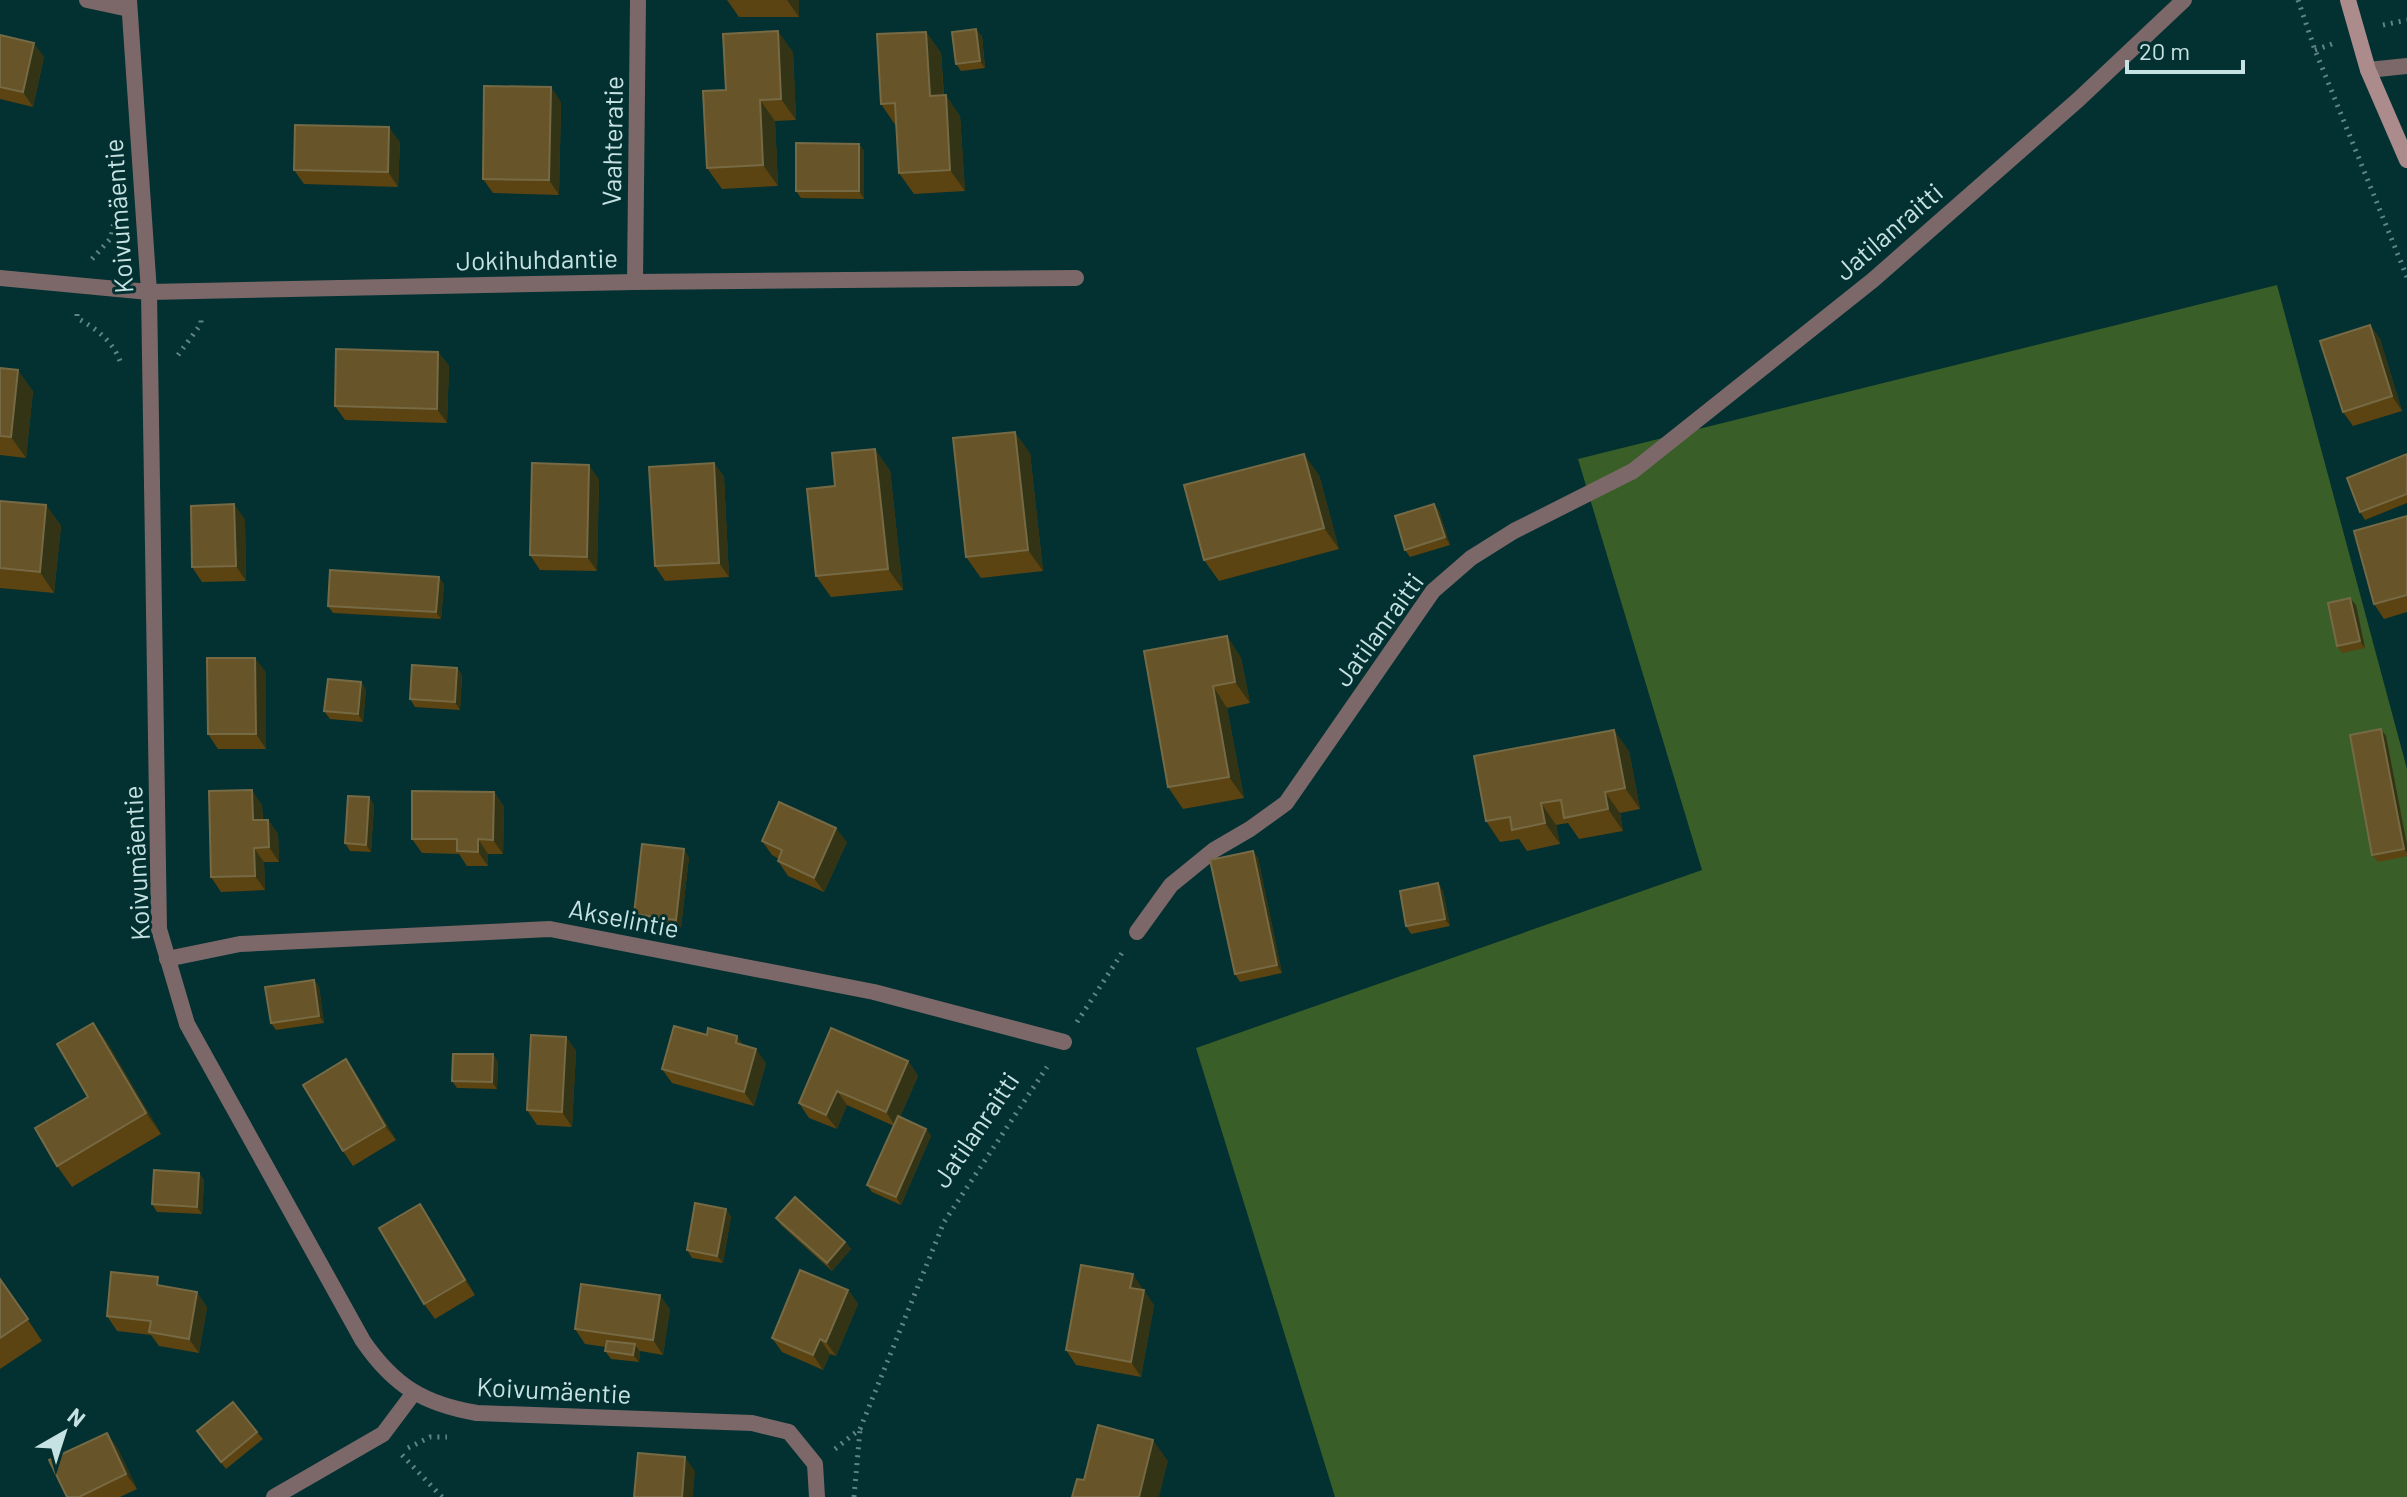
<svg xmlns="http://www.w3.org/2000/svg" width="2407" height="1497" viewBox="0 0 2407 1497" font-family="Barlow,sans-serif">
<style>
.forest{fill:#395e28}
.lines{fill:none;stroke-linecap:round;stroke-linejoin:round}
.path{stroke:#608485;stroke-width:5;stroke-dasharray:2 6;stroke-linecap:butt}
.service{stroke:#7c6868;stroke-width:16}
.minor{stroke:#7c6868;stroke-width:16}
.secondary{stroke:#ab8b8c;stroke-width:16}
.wall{fill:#5b4312}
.shaded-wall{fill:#333415}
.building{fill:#675428;stroke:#766a45;stroke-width:2}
.labels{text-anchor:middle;stroke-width:6;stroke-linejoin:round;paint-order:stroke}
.street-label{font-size:26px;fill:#c7e2e2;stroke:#033031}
</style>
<rect width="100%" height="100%" fill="#033031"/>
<path class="forest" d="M2277,285l130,484v728h-1072l-139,-449 506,-178 -124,-411z"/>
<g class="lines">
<g class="path">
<path d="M2298,0l17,50 92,227"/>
<path d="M2383,25l24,-5"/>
<path d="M2315,50l17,-6"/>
<path d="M92,259l19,-21 3,-17"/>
<path d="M77,314v4c20,11 37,24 44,46"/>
<path d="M178,355l23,-31v-7"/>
<path d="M1077,1022l45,-69"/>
<path d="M408,1448l22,-11h17"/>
<path d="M835,1449l25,-20 84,-207 103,-155"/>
<path d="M402,1455l40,42"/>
<path d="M854,1497l6,-67"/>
</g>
<path class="service" d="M87,0l42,9"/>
<g class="minor">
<path d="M129,0l20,292 10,637 28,95 176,317c31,45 61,63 114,72l275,10 37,9 26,32 2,33"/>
<path d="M2368,70l39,-4"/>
<path d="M0,278l149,14 486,-10 441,-4"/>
<path d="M635,282l3,-282"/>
<path d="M1137,932l34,-47 43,-35 36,-21 36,-26 147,-212 38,-33 43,-27 119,-60 240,-191 206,-181 105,-99"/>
<path d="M167,959l73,-15 310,-15 324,63 190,50"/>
<path d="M274,1497l109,-63 30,-40"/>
</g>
<path class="secondary" d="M2348,0l20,70 39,90"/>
</g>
<g class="wall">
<path d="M727,0h72v17h-60z"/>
<path d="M926,32l15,21 3,42 16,21 5,75 -51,3 -15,-21 -3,-47 -15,-22z"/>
<path d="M0,35l44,22 -11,50 -33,-8z"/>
<path d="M982,36l3,32 -24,3 -5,-7z"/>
<path d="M793,52l3,68 -21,1 3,65 -56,3 -15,-21 19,-78z"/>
<path d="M561,102l-2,93 -66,-2 -10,-14z"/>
<path d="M400,142l-2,45 -94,-3 -10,-14z"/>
<path d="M859,144l5,7v48l-63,-1 -5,-7z"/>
<path d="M2370,325l10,14 22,72 -49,15 -10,-14z"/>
<path d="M438,352l11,14 -2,57 -102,-3 -10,-14z"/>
<path d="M0,368l33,23 -7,67 -26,-3z"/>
<path d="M1030,453l13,118 -62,7 -15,-21z"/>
<path d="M2407,454v49l-42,17 -5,-8z"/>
<path d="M714,463l10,14 5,100 -64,4 -10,-15z"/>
<path d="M890,470l13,120 -72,7 -15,-21 19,-90z"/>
<path d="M1319,475l20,74 -120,32 -15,-21z"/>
<path d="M599,479l-2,92 -57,-1 -10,-15z"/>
<path d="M0,501l46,4 15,21 -7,67 -54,-5z"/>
<path d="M1434,504l5,7 11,34 -40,12 -5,-7z"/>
<path d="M2407,516v96l-23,7 -10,-15z"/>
<path d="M245,519l1,62 -44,1 -10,-15z"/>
<path d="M444,584l-3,35 -108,-6 -5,-7z"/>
<path d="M2356,605l9,43 -23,5 -5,-7z"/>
<path d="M1227,636l14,22 9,45 -23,5 17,90 -61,11 -15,-22z"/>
<path d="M457,668l5,7 -2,35 -45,-3 -5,-8z"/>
<path d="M266,672v77h-48l-10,-15z"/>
<path d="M361,682l5,8 -3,32 -33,-3 -6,-8z"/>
<path d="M2386,736l21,109v11l-29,6 -6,-7z"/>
<path d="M1629,751l11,58 -20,4 3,18 -44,8 -11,-16 -12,2 4,19 -33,7 -8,-12 -19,3 -14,-21z"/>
<path d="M494,792l10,15 -1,47h-15v12h-21l-8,-12 -37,-1 -10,-14z"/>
<path d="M369,797l5,8 -3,47 -21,-1 -5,-8z"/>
<path d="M262,805l1,15h5l10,14 1,28h-15l1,28 -44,2 -10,-15z"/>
<path d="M762,841l85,1 -23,50 -36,-16 -10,-15 1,-2 -7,-4z"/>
<path d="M1253,851l5,7 24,115 -42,9 -5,-8z"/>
<path d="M689,857l-8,70 -42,-6 -5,-7z"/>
<path d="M1438,883l5,8 7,35 -39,8 -5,-8z"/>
<path d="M314,980l5,7 5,36 -48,7 -5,-7z"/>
<path d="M93,1023l15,21 53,90 -89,53 -15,-21 31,-69z"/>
<path d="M566,1037l10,14 -4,76 -35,-2 -10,-15z"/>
<path d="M744,1045l22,18 -12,43 -82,-23 -10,-14z"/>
<path d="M493,1054l5,8 -1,27 -40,-1 -5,-7z"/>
<path d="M346,1059l10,15 40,66 -43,26 -10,-15z"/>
<path d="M908,1061l10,15 -18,41 26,12 5,7 -30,69 -29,-13 -5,-7 27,-59 -47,-21 -10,24 -28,-11 -10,-15z"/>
<path d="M199,1173l5,7 -2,34 -45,-2 -5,-8z"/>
<path d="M420,1204l10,15 45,76 -40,24 -11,-15z"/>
<path d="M726,1209l5,8 -8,46 -31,-5 -5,-8z"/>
<path d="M776,1218l69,24 6,7 -19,22 -51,-46z"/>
<path d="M0,1278l42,63 -42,28z"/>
<path d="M164,1286l43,21 -8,46 -40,-7 -8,-11 -34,-4 -10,-15z"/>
<path d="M1143,1289l-1,1 12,15 -13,72 -65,-12 -10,-15z"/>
<path d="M848,1290l10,14 -22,52 -6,-2 -7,16 -41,-18 -10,-14z"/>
<path d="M670,1309l-7,46 -23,-4 -1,11 -28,-3 -6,-8 1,-4 -21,-3 -10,-15z"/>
<path d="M257,1432l6,7 -37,30 -24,-30z"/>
<path d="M117,1447l20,42 -17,8h-53z"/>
</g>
<g class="shaded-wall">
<path d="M787,0h12v17z"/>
<path d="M976,29l6,7 3,32 -5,-7z"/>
<path d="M778,31l15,21 3,68 -15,-21z"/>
<path d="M926,32l15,21 4,64 -15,-21z"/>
<path d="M34,43l10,14 -11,50 -10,-15z"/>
<path d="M551,87l10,15 -2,93 -10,-15z"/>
<path d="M946,95l14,21 5,75 -15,-21z"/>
<path d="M760,100l15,21 3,65 -15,-21z"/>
<path d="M389,127l11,15 -2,45 -10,-15z"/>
<path d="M859,144l5,7v48l-5,-8z"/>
<path d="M2370,325l10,14 22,72 -10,-15z"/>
<path d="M438,352l11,14 -2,57 -10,-14z"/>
<path d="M18,370l15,21 -7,67 -15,-21z"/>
<path d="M1015,432l15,21 13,118 -15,-21z"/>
<path d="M875,449l15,21 13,120 -15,-21z"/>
<path d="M1304,454l15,21 20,74 -15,-21z"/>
<path d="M714,463l10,14 5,100 -10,-14z"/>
<path d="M589,465l10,14 -2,92 -10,-14z"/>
<path d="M234,504l11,15 1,62 -10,-15z"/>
<path d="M1434,504l5,7 11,34 -5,-8z"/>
<path d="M46,505l15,21 -7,67 -14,-21z"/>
<path d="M439,577l5,7 -3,35 -5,-7z"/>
<path d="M2350,598l6,7 9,43 -5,-7z"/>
<path d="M1227,636l14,22 9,45 -15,-21z"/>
<path d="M255,658l11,14v77l-10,-15z"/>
<path d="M457,668l5,7 -2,35 -5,-8z"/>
<path d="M361,682l5,8 -3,32 -5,-8z"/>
<path d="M1213,686l14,22 17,90 -15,-21z"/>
<path d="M2381,729l5,7 21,109v8l-3,-4z"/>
<path d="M1614,730l15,21 11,58 -15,-21z"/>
<path d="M252,790l10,15 1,29 -10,-14z"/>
<path d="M494,792l10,15 -1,47 -10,-14z"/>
<path d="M1605,792l15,21 3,18 -15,-22z"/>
<path d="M369,797l5,8 -3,47 -5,-7z"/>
<path d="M1541,803l15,22 4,19 -15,-21z"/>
<path d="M268,820l10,14 1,28 -10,-15z"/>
<path d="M836,828l11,14 -23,50 -10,-14z"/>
<path d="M478,839l10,15v12l-10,-14z"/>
<path d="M254,848l10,14 1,28 -10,-14z"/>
<path d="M684,849l5,8 -8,70 -5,-7z"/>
<path d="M1253,851l5,7 24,115 -5,-8z"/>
<path d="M1438,883l5,8 7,35 -5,-7z"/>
<path d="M314,980l5,7 5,36 -5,-7z"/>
<path d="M93,1023l15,21 53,90 -15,-21z"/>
<path d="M737,1036l10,14 -11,-7z"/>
<path d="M566,1037l10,14 -4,76 -10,-15z"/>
<path d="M756,1049l10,14 -12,43 -10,-14z"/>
<path d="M493,1054l5,8 -1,27 -5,-7z"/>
<path d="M346,1059l10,15 40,66 -11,-14z"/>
<path d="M908,1061l10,15 -22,51 -10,-15z"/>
<path d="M837,1091l10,14 -10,24 -11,-14z"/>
<path d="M926,1129l5,7 -30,69 -5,-8z"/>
<path d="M199,1173l5,7 -2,34 -5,-7z"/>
<path d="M420,1204l10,15 45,76 -10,-15z"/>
<path d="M726,1209l5,8 -8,46 -6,-7z"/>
<path d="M845,1242l6,7 -19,22 -5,-8z"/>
<path d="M1133,1274l10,15 -3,13 -10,-14z"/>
<path d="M848,1290l10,14 -22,52 -10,-14z"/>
<path d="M1144,1290l10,15 -13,72 -10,-15z"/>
<path d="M197,1292l10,15 -8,46 -10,-14z"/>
<path d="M660,1295l10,14 -7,46 -10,-15z"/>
<path d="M820,1339l10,15 -7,16 -10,-15z"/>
<path d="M635,1344l5,8 -1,10 -6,-7z"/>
<path d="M107,1433l10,14 20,42 -11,-15z"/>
<path d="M1153,1440l15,21 -9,36h-20z"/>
<path d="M685,1457l10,14 -2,26h-11z"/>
</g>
<g class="building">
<path d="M976,29l4,32 -24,3 -4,-32z"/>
<path d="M778,31l3,68 -21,1 3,65 -56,3 -4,-77 23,-1 -3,-56z"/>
<path d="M926,32l4,64 16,-1 4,75 -51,3 -4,-70 -14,1 -4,-70z"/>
<path d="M0,35l34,8 -11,49 -23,-5z"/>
<path d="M484,86l67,1 -2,93 -66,-1z"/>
<path d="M295,125l94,2 -1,45 -94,-2z"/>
<path d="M796,143l63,1v47h-63z"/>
<path d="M2370,325l22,71 -49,16 -23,-71z"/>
<path d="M336,349l102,3 -1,57 -102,-3z"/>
<path d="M0,368l18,2 -7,67 -11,-1z"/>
<path d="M1015,432l13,118 -62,7 -13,-119z"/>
<path d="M875,449l13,120 -72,7 -9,-87 28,-3 -3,-33z"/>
<path d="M1304,454l20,74 -120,32 -20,-75z"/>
<path d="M2407,454v40l-47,18 -13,-34z"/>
<path d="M532,463l57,2 -2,92 -57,-2z"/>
<path d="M714,463l5,100 -64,3 -6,-99z"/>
<path d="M0,501l46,4 -6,67 -40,-4z"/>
<path d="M234,504l2,62 -44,1 -1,-61z"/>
<path d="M1434,504l11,33 -40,13 -10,-34z"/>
<path d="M2407,516v79l-33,9 -20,-73z"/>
<path d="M330,570l109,7 -3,35 -108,-6z"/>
<path d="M2350,598l10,43 -23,5 -9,-43z"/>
<path d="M1227,636l8,46 -22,4 16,91 -61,10 -24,-136z"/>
<path d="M207,658h48l1,76h-48z"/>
<path d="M412,665l45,3 -2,34 -45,-3z"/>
<path d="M328,679l33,3 -3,32 -34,-3z"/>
<path d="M2381,729l23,120 -32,6 -22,-120z"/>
<path d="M1614,730l11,58 -20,4 3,17 -44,9 -3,-18 -20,3 4,20 -33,7 -2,-13 -24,4 -12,-65z"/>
<path d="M252,790l1,30h15l1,27 -15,1 1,28 -44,1 -2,-86z"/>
<path d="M412,791l82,1 -1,48 -15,-1v13l-21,-1v-12h-45z"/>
<path d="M348,796l21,1 -3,48 -21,-2z"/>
<path d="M779,802l57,26 -22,50 -36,-17 4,-11 -20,-9z"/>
<path d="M642,844l42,5 -8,71 -42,-6z"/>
<path d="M1253,851l24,114 -42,9 -25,-114z"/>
<path d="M1438,883l7,36 -39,7 -6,-35z"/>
<path d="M314,980l5,36 -48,7 -6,-36z"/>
<path d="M93,1023l53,90 -89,53 -22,-38 53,-31 -31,-53z"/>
<path d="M674,1026l33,9 1,-7 29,8 -1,7 20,6 -12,43 -82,-23z"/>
<path d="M831,1028l77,33 -22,51 -49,-21 -11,24 -27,-12z"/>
<path d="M531,1035l35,2 -4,75 -35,-2z"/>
<path d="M453,1054h40l-1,28 -40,-1z"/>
<path d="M346,1059l39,67 -42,25 -40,-66z"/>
<path d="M898,1116l28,13 -30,68 -29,-12z"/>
<path d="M154,1170l45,3 -2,34 -45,-3z"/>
<path d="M795,1197l50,45 -18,21 -51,-45z"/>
<path d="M695,1203l31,6 -9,47 -30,-6z"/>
<path d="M420,1204l45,76 -41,24 -45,-76z"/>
<path d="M1081,1265l52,9 -3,14 14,2 -13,72 -65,-12z"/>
<path d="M800,1270l48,20 -22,52 -6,-3 -7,16 -41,-17z"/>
<path d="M111,1272l47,5 -1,8 40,7 -8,47 -40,-7 2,-11 -44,-5z"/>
<path d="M0,1279l28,40 -28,19z"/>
<path d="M581,1284l79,11 -7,45 -78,-11z"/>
<path d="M607,1341l28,3 -2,11 -28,-4z"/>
<path d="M233,1402l24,30 -36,30 -24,-31z"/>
<path d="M1098,1425l55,15 -14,57h-67l5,-18 7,1z"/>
<path d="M107,1433l19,41 -47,23h-12l-18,-37z"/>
<path d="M638,1453l47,4 -3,40h-48z"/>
</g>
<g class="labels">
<g class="street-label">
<text transform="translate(613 141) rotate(-89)" y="9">Vaahteratie</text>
<text transform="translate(119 216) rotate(-94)" y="9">Koivumäentie</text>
<text transform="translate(1889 232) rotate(-41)" y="9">Jatilanraitti</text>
<text transform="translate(537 260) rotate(-1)" y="9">Jokihuhdantie</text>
<text transform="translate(1379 630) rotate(-54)" y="9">Jatilanraitti</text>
<text transform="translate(137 863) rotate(-93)" y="9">Koivumäentie</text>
<text transform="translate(624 919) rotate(11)" y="9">Akselintie</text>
<text transform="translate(976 1130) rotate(-56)" y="9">Jatilanraitti</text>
<text transform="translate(554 1391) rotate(3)" y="9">Koivumäentie</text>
</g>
</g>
<g transform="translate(64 1433) rotate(39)" stroke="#033031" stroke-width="6" paint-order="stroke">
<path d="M0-6L14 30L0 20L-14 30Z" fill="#c7e2e2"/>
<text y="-12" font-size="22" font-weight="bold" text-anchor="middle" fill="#c7e2e2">N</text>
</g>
<path d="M2127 60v12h116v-12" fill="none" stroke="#c7e2e2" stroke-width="4"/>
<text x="2139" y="60" font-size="24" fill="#c7e2e2" stroke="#033031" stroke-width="6" paint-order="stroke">20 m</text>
</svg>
